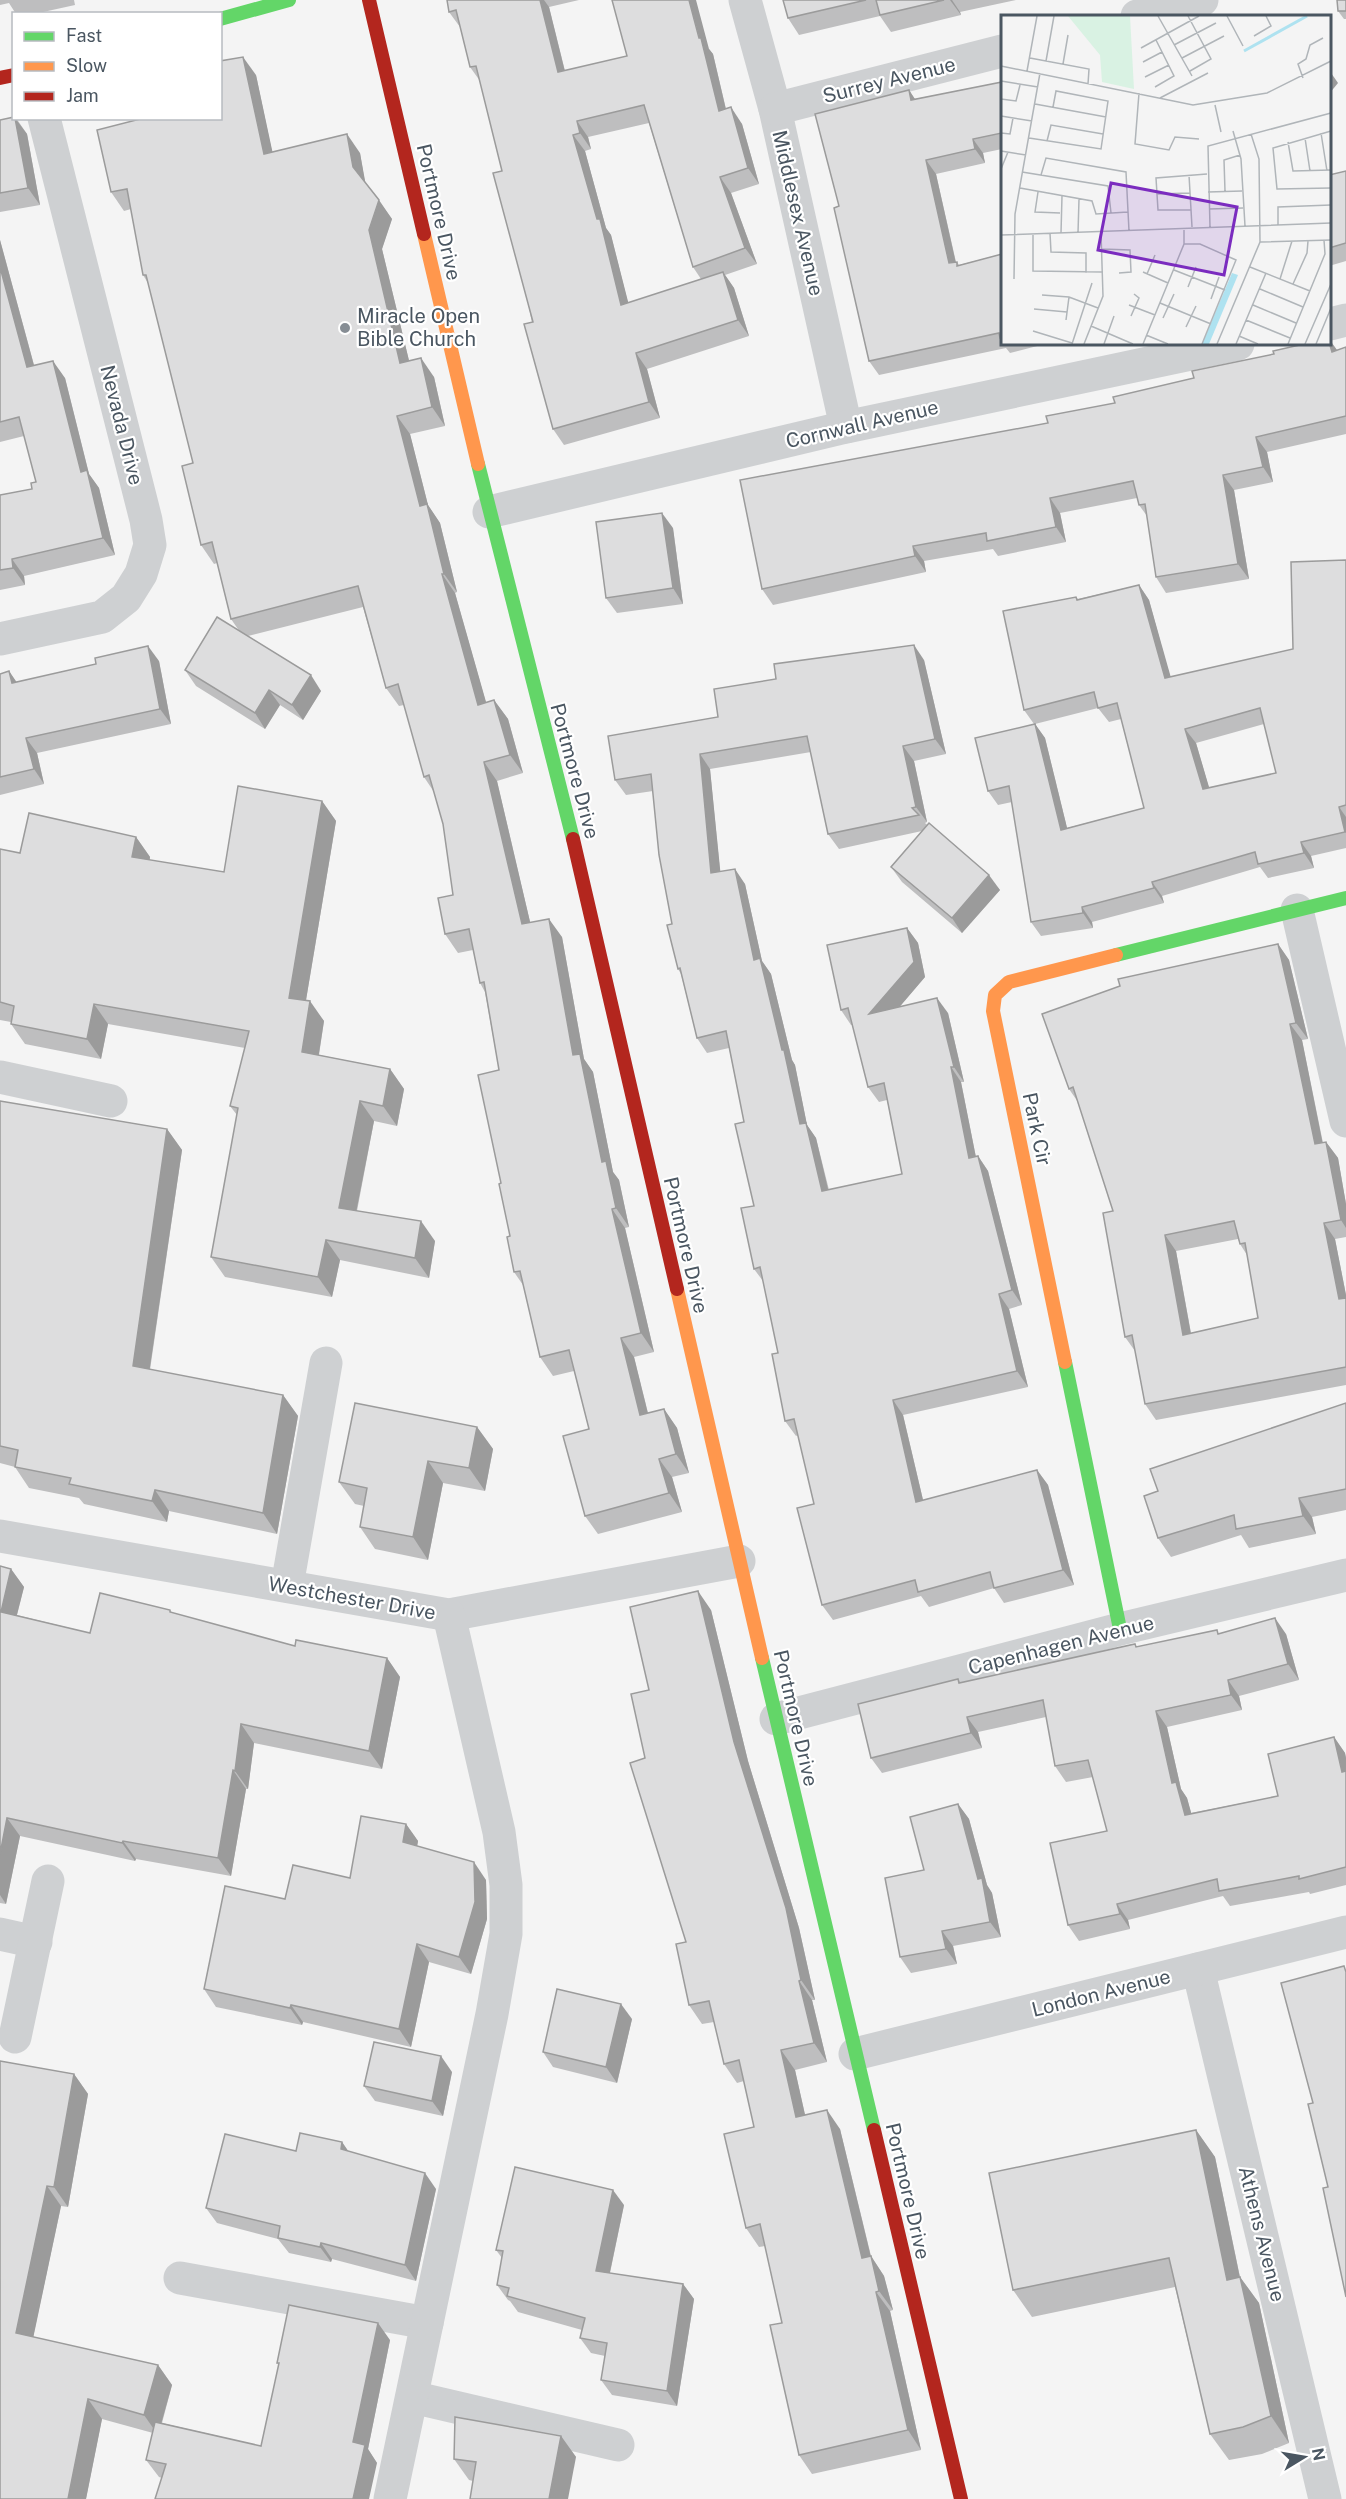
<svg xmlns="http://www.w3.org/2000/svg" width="1346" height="2499" viewBox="0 0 1346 2499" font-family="'Public Sans',sans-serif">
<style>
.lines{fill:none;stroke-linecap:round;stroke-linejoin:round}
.street{stroke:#ced0d2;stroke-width:33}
.fast{stroke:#63d668;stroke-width:14}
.slow{stroke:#ff974d;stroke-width:14}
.jam{stroke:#b3261e;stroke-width:14}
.wall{fill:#bebebf;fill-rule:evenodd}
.shaded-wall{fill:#9b9b9b}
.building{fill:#ddddde;stroke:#9b9b9b;stroke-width:1.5;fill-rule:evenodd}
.poi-dot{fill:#868d94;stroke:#fff;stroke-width:2}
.labels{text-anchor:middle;stroke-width:4.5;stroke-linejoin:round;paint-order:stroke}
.street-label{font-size:20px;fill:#4a5661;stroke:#fff}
.poi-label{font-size:20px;fill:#4a5661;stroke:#fff;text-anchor:start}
.inset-river{fill:none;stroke:#aee2f0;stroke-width:3}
.inset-road{fill:none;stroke:#b0b5b9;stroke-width:1.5}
.view{fill:#7b2cbf;fill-opacity:0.15;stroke:#7b2cbf;stroke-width:3}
.inset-edge{fill:none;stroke:#4a5661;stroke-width:3}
</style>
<rect width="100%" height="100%" fill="#f4f4f4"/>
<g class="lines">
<g class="street">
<path d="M745,0l30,109 71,318"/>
<path d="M1137,16l65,-16"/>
<path d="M775,109l227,-58"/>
<path d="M1330,324l16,-4"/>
<path d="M489,512l357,-85 392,-83"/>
<path d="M0,639l102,-22 24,-19 15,-24 9,-29 -4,-25 -102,-402"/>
<path d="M1297,910l49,211"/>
<path d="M0,1077l111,24"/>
<path d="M0,1536l449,79 290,-54"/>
<path d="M287,1586l39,-223"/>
<path d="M776,1719l344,-90 226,-54"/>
<path d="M0,1934l36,8"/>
<path d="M1198,1969l127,530"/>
<path d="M15,2037l33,-156"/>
<path d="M855,2054l491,-122"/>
<path d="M180,2278l247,45"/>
<path d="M412,2397l206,48"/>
<path d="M390,2499l102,-485 14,-80v-49l-7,-53 -50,-217"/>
</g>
<g class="fast">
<path d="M220,19l69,-19"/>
<path d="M478,464l95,375"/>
<path d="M1116,955l230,-57"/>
<path d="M1065,1362l55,267"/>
<path d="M762,1658l112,472"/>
</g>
<g class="slow">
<path d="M424,234l54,230"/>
<path d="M677,1289l85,369"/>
<path d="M1065,1362l-72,-351 2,-16 14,-13 107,-27"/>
</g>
<g class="jam">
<path d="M369,0l55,234"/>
<path d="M0,78l14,-3"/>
<path d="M573,839l104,450"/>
<path d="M874,2130l87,369"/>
</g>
</g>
<g class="wall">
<path d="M0,0h74l1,5 -41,9h-18l-7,-11 -9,2z"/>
<path d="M447,0h132l-30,7 16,64 144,-22 4,5 13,55 16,15 17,60 -28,9 26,71 -32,11 9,13 15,48 -102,33 13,49 -96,27 -11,-16 -51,-258 -22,-90 -10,-14 -10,-40 -11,-15zM649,123l44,144 8,12 -73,24 -17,-68 -5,-7 -21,-77 6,-2 -3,-12z"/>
<path d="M783,0h233l-56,12 1,3 -70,17 -11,-16 -81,19 -11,-17z"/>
<path d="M1346,0v19h-2l-6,-8z"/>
<path d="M256,75l16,77 88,1 5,30 27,36 -10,30 27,112 25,16 11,49 -35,8 18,71 12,18 17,69 -2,1 31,110 8,-3 14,19 15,54 -26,8 33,141 32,15 22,122 9,13 20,100 6,8 10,47 -4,1 29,124 -20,5 14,56 16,-4 13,19 12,45 -17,4 10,35 -84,22 -13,-18 4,-87 -15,-58 -21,5 -13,-19 -17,-72 -9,-13 -4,-36 -9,-53 -2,-113 -14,-78 -5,-9 -7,-33 -15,3 -13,-19 8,-39 -10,-71 -9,-32 -10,-15 -20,-72 -5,1 -13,-18 -23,-81 -115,29 73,55 -18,29 -23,-15 -15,24 -69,-43 -11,-16 55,-38 -9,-13 -14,-56 -3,1 -13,-19 -8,-82 -45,-180 -5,-8 -12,-66 -7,2 -13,-19 109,-74z"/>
<path d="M1002,82v67l-19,4 2,10 -49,11 20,88h1l2,3 43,-11v90h43l-35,9 -4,-5 -127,27 -10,-14 -30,-155 70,-116 6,9z"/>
<path d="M16,118l11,16 13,71 -40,7v-92z"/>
<path d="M1346,171v90l-17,5v-91z"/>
<path d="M0,240l34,125 31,13 24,96 10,14 16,67 -91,21 1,9 -25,5v-95l32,-6 4,-7 -12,-46 -24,6z"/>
<path d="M1329,339l8,11 9,-3v87l-79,18 6,30 -39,8 15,89 -83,14 -10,-16 -9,-61 -8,-11 -2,-7 -77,15 6,29 -68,14 -5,-7 -69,12 2,11 -153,33 -11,-16 286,-166 226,-69z"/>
<path d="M673,528l10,76 -66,9 -11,-15z"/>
<path d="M1346,560v288l-35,8 3,12 -46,10 -8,-11 -98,29 2,7 -72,19 1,6 -52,8 -10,-14 -19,-120 -14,3 -10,-14 46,-67 -10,-14 52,-113 2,2 61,-14 10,15 21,77 123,-28zM1098,708l11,14 12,-3 23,89 -77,20 -22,-90 -10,-14zM1264,724l12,49 -67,15 -13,-45z"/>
<path d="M924,660l22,94 -32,7 13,61 -2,1 75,67 -38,43 -60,-51 -11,-15 31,-36 -83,18 -11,-15 -17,-82 -101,17 10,102 25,13 17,77 9,13 21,86 3,5 12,60 9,13 13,52 73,-16 -15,-74 -8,2 -11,-15 -15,-62h-2l-10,-15 66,-82 11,15 7,34 -26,30 49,6 16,69h-3l15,75 2,-1 10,15 34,134 -13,4 19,78 -125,28 20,85 114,-30 11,15 26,100 -70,18 -10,-15 -65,19 -8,-11 -88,24 -11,-15 -8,-101 -16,-69 -2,1 -11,-15 -7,-68 -15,-72 -9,-12v-63l-10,-84 -15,-74 -22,5 -10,-15 -16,-64 -3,-5 -6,-45 -19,-133 -27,4 -11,-15 103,-63z"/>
<path d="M159,661l12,63 -134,29 7,31 -44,11v-121l9,-3 7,11z"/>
<path d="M322,801l14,20 -30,179 18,21 -5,34 71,14 14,20 -7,37 -23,-5 -17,90 78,30 -6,37 -89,-18 -8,37 -107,-20 -14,-20 26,-142 -7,-9 15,-58 -137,-24 -7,35 -76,-15 -14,-20v-2l-11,-2v-171l20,4 116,-16 14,20v3l74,12z"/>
<path d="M1278,944l11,16 19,79 -6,1 21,103 3,-1 12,16 8,46v33l-11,2 11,56v90l-190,35 -11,-16 -10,-53 -10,-14 -12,-126 -35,-109 -9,-13zM1238,1239l2,5 7,11 11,63 -67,15 -15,-82z"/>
<path d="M0,1101l167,28 15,21 -32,220 133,25 15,21 -21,118 -108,-23 -2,11 -83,-18 -5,-6 -50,-10 -14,-21 -15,-4z"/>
<path d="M1346,1403v107l-34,7 4,17 -67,14 -8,-13 -70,22 -13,-19v-47z"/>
<path d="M477,1427l16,22 -8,42 -42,-8 -15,77 -53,-11 -15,-22 4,-21 -9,-2 -16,-22z"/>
<path d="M0,1566l11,3 13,18 -7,28 73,18 80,-23 2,3 123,33 92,12 13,19 -18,92 -128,-26 -6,46h-2l-15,87 -95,-17 -1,2 -115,-25 -14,68 -6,-1z"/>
<path d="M711,1610l37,151 51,167 16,72h-3l15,62 -32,8 10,45 35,14 31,127 13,20 9,34 -3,1 31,139 -109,24 -13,-19 -17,-132 -17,-77 -6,1 -13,-19 8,-101 -10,-46 -7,2 -13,-19 -10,-42 -12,2 -13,-19 -3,-63 -41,-184 4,-68z"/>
<path d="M1220,1633l66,1 13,46 -60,16 3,14 -75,17 14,62 6,9 4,15 87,-17 56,-59 11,16 1,5v127l-36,9 -1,-2 -79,14 -7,-10 -95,24 2,9 -51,12 -11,-16 39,-94 -14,-54 -27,5 -11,-16 -9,-49 -68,15 4,16 -100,25 -11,-15 87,-79 3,4 176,-36z"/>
<path d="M958,1804l11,15 18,66 5,8 9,44 -48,9 4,18 -46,9 -11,-16 24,-87z"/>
<path d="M406,1824l12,17 -1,5 69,34 1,39 -16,55 -42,-12 -18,85 -108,-25 -1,3 -86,-18 -12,-18 81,-90 65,-21z"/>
<path d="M632,2019l-15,64 -64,-16 -10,-15z"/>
<path d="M0,2061l74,13 14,20 -20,113 -7,-1 -28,131 125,28 14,20 -10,38 99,23 18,-81 -2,-2 113,-23 -22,109 9,14 -215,15 -3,-1 -13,-17 7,-27 -51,-14 -16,80h-86z"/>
<path d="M452,2072l-9,44 -68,-15 -11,-15z"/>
<path d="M1196,2130l19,27 25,120 19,26 30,140 -27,11 -33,6 -19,-26 -35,-147 -143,30 -19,-27z"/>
<path d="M342,2142l6,9 88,38 -20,92 -84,-22 -1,3 -42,-9 -11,-14 -61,-16 -11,-15 90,-57z"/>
<path d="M624,2205l-14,68 73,11 11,15 -17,107 -65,-11 -11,-15 4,-24 -14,-3 -11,-15 2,-8 -64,-18 -8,-11 -2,-1 -11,-15 5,-27 -6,-8z"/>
<path d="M561,2436l15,21 -103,24 -4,-1 -15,-21z"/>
</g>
<g class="shaded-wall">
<path d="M540,0h4l5,7 20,81 -11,-16z"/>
<path d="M689,0h7l13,49 4,5 17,73 -11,-16z"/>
<path d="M950,0h2l8,12 1,3z"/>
<path d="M243,57l13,18 21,98 -13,-19z"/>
<path d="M1329,70l9,13 -9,11z"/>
<path d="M909,90l9,14 -7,-4z"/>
<path d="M731,107l11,17 17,60 -11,-16z"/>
<path d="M15,118l12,16 13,71 -12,-17z"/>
<path d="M577,121l11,16 3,12 -11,-16z"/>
<path d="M347,134l13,19 6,33 -13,-19z"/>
<path d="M573,135l12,16 21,77 5,7 22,86 -12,-16z"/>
<path d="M973,139l10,14 2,10 -10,-14z"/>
<path d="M926,160l10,14 23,103 -10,-14z"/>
<path d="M720,177l11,16 26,71 -12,-16z"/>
<path d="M379,200l13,19 -10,30 32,132 -14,-18 -31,-133z"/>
<path d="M0,240l39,144 -12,-17 -27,-100z"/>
<path d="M723,272l11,16 15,48 -11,-16z"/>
<path d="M1329,339l10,14 -7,-1z"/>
<path d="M636,353l11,16 13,49 -11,-16z"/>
<path d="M421,358l13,19 11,49 -13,-19z"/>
<path d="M53,361l12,17 24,96 10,14 16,67 -12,-17 -22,-66z"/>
<path d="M397,416l13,18 18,71 12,18 17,69 -13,-18 -24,-68z"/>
<path d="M1256,437l11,15 6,30 -10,-15z"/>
<path d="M1223,475l11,15 15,89 -11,-15z"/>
<path d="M1050,498l10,15 6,29 -10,-15z"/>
<path d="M662,513l11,15 10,76 -10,-16z"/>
<path d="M913,546l11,15 2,11 -11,-16z"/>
<path d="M12,559l12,17 1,9 -12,-17z"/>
<path d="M442,574l13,19 37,130 -14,-18z"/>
<path d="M1139,585l10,15 26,92 -10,-14z"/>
<path d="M914,645l10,15 22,94 -11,-15z"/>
<path d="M148,646l11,15 12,63 -11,-15z"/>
<path d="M9,671l11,16 -8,-4z"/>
<path d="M311,675l10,16 -18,29 -11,-15z"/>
<path d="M269,690l11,15 -15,24 -10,-16z"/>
<path d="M494,700l14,19 15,54 -13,-18z"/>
<path d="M1035,724l10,14 26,106 -10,-14z"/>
<path d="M1185,729l11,14 18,61 -11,-15z"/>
<path d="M26,738l11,15 7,31 -10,-15z"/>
<path d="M903,746l11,15 13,61 -11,-15z"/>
<path d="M700,754l10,15 12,119 -11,-15z"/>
<path d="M484,762l13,19 38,162 -13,-19z"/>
<path d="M322,801l14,20 -33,197 -14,-20z"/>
<path d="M1339,807l7,10v16l-1,-1z"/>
<path d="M136,837l14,20 -4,20 -14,-20z"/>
<path d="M1301,842l10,14 3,12 -10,-15z"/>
<path d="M735,869l10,15 17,77 9,13 21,86 3,5 12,60 9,13 16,68 -10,-15 -22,-67 -18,-74 -28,-90z"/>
<path d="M989,875l11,15 -38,43 -10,-15z"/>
<path d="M1152,882l10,14 2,7 -10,-15z"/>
<path d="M1082,907l10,15 1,6 -10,-15z"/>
<path d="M549,919l13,18 22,122 9,13 20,100 6,8 10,47 -13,-19 -14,-46 -29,-107z"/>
<path d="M907,928l11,15 7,34 -45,53 -11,-16z"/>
<path d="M1278,944l11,16 19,79 -12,-16z"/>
<path d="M937,998l11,15 16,69 -10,-15z"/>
<path d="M310,1001l14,20 -8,51 -14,-20z"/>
<path d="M94,1004l14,20 -7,35 -14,-20z"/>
<path d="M1290,1024l12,16 24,120 -11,-16z"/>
<path d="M951,1067l10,15 18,91 -10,-15z"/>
<path d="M390,1069l14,20 -7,37 -14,-20z"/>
<path d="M360,1101l14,20 -21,107 -14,-20z"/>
<path d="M167,1129l15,21 -35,237 -14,-21z"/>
<path d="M1326,1142l12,16 8,46v24l-5,-8z"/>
<path d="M978,1156l10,15 34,134 -10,-15z"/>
<path d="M612,1209l13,19 29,124 -13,-19z"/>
<path d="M421,1221l14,20 -6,37 -14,-20z"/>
<path d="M1324,1223l11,16 11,56v15l-7,-11z"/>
<path d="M1165,1235l11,16 18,100 -11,-16z"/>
<path d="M326,1240l14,20 -8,37 -14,-20z"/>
<path d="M999,1294l10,15 19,78 -11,-16z"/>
<path d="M621,1338l13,19 19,77 -13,-19z"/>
<path d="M283,1395l15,21 -21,118 -14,-21z"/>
<path d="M893,1400l10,15 24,102 -11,-15z"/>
<path d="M664,1409l13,19 12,45 -13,-19z"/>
<path d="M477,1427l16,22 -8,42 -16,-23z"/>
<path d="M659,1459l13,18 10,35 -13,-19z"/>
<path d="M428,1461l15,22 -15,77 -15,-23z"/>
<path d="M1037,1470l11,15 26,100 -11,-15z"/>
<path d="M155,1490l14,21 -2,11 -15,-21z"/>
<path d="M1299,1498l13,19 4,17 -13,-18z"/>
<path d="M11,1569l13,18 -11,43 -12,-18z"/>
<path d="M698,1591l13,19 37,151 51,167 16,72 -14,-20 -67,-238z"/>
<path d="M1275,1618l11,16 13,46 -11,-16z"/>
<path d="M387,1658l13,19 -18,92 -13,-18z"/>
<path d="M1228,1680l11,16 3,14 -11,-15z"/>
<path d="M1156,1711l11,16 14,62 6,9 9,32 -11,-15 -13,-32z"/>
<path d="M967,1717l11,15 4,16 -11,-15z"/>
<path d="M241,1724l13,19 -6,46 -13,-18z"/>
<path d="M1334,1737l11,16 1,5v19l-4,-5z"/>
<path d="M233,1770l13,19 -15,87 -13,-18z"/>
<path d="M958,1804l11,15 18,66 5,8 9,44 -11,-15z"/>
<path d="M7,1818l13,18 -14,68 -6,-9v-41z"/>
<path d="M406,1824l12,17 -3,18 -12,-17z"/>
<path d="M123,1841l13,18 -1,2 -13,-18z"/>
<path d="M474,1862l12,18 1,39 -16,55 -12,-17z"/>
<path d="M1117,1904l11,16 2,9 -10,-15z"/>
<path d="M942,1931l11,15 4,18 -11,-15z"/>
<path d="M417,1944l12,18 -18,85 -12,-18z"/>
<path d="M799,1981l13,19 15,62 -13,-19z"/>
<path d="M621,2004l11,15 -15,64 -11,-16z"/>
<path d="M291,2005l12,17 -1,3 -12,-17z"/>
<path d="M781,2050l14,20 15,67 -14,-20z"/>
<path d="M441,2056l11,16 -9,44 -11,-15z"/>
<path d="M74,2074l14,20 -20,113 -14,-20z"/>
<path d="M827,2110l13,19 36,149 -14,-20z"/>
<path d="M1196,2130l19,27 31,150 -19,-27z"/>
<path d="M342,2142l11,16 -12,-9z"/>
<path d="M425,2173l11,16 -20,92 -11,-16z"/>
<path d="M47,2186l14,20 -31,147 -14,-20z"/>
<path d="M613,2190l11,15 -17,81 -11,-15z"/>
<path d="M321,2243l11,16 -1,3 -11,-15z"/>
<path d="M871,2256l13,20 9,34 -14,-19z"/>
<path d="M1240,2277l19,26 30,140 -18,-27z"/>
<path d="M683,2284l11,15 -17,107 -10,-15z"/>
<path d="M876,2292l14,19 31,139 -13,-20z"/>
<path d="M378,2323l12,17 -22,109 9,14 -8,36h-16v-57z"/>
<path d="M158,2365l14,20 -14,50 -14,-20z"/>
<path d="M88,2399l14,20 -16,80h-18z"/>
<path d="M561,2436l15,21 -8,42h-19z"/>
</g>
<g class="building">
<path d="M447,0h93l18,72 69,-16 -15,-56h77l10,38h2l18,73 12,-4 17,61 -28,9 25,71 -52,19 -49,-162 -67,16 3,12 -7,2 24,84h3l21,86 102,-33 15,48 -102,33 13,49 -96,27 -29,-105 9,-2 -40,-149 9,-2 -26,-105 -6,1 -14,-57 -7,2z"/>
<path d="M783,0h83l-78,18z"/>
<path d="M876,0h68l-64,15z"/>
<path d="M1337,0h9v11h-8z"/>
<path d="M243,57l21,97 83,-20 6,33 26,33 -10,30 31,133 21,-5 11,49 -35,9 23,90 7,-2 17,70h-2l36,131 16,-5 16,55 -26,7 38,162 27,-5 24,136 7,-1 22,108 4,-1 10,47 -4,1 29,124 -20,5 19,77 24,-6 12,45 -17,5 10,34 -84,23 -22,-80 26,-7 -20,-79 -29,7 -20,-86 -6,1 -7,-35 3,-1 -11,-52 2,-1 -23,-108 21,-5 -15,-88 -4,1 -11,-54 -24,5 -7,-36 15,-3 -10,-71 -14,-49 -5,2 -26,-93 -12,4 -28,-102 -127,33 -19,-77 -11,3 -19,-79 11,-3 -47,-188h-3l-16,-86 -16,3 -14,-62 47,-12h76v-57z"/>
<path d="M1002,82v51l-29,6 2,10 -49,11 23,103 8,-1v4l45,-12v84h-2l-1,-5 -130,28 -35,-153 5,-2 -24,-92 94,-24 2,10z"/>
<path d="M14,117v1h1l13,70 -28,5v-73z"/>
<path d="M1346,171v72l-17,5v-73z"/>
<path d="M0,267l27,100 26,-6 28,111 6,-2 16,68 -91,21 1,9 -13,2v-75l32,-6 -1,-6 5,-1 -17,-65 -19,5z"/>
<path d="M1329,342l3,10 14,-5v69l-90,21 7,30 -40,8 15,89 -82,13 -11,-73 -6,1 -6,-24 -83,17 6,29 -69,14 -1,-8 -73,13 2,10 -153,33 -22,-109 308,-57 -2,-7 69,-13 -2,-6 81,-19 -2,-7 82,-17 -1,-3 31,-7h25z"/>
<path d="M662,513l11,75 -67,10 -10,-76z"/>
<path d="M1346,560v245l-7,2 6,25 -44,10 3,11 -46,11 -3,-12 -103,30 2,6 -72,19 1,6 -52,9 -22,-136 -21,5 -13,-53 60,-14 26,106 83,-22 -27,-105 -19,5 -4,-16 -70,18 -21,-99 73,-14 1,3 62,-15 26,93 128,-29 -2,-87zM1260,708l16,65 -73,16 -18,-60z"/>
<path d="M217,617l94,58 -19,30 -23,-15 -14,23 -70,-43z"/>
<path d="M914,645l21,94 -32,7 13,61 -4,1 7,7 -91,19 -21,-98 -107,18 11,119 24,-4 19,91 6,-2 22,92h2l16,74 6,-1 16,68 80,-17 -18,-91 -16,4 -20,-79 -7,2 -14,-65 80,-17 7,34 -45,52 68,-16 17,69h-3l18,91 9,-2 34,134 -13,4 18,77 -124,29 23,102 121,-32 26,100 -69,18 -4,-16 -72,20 -3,-12 -93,25 -25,-97 17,-4 -20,-85 -9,2 -13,-67 6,-1 -18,-86 -6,2 -13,-61 13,-2 -19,-82 9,-2 -18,-91 -29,7 -17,-70 -2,1 -11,-44 5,-1 -13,-69 -8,-81 -36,6 -7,-44 110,-19 -4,-28 62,-10 -2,-15z"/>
<path d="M148,646l12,63 -134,29 8,31 -34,8v-103l9,-3 3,12 84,-19 -1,-6z"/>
<path d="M238,786l84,15 -33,197 21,3 -8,51 88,17 -7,37 -23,-5 -21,107 82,13 -6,37 -89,-18 -8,37 -107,-20 27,-149 -8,-2 19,-75 -155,-27 -7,35 -76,-15 3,-18 -14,-4v-153l20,4 9,-40 107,24 -4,20 92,15z"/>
<path d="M929,823l60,52 -37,43 -61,-51z"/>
<path d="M1278,944l18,79 -6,1 25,120 11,-2 15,78 -17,3 15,76 7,-1v69l-201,37 -13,-69 -7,2 -22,-124 10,-2 -40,-124 -4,2 -27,-75 78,-28 -2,-7zM1234,1221l6,23 5,-1 13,75 -75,17 -18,-100z"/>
<path d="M0,1101l167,28 -34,237 150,29 -20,118 -108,-23 -3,11 -83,-17 2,-6 -56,-11 3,-17 -18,-4z"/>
<path d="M355,1403l122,24 -8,41 -41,-7 -15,76 -53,-10 7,-39 -28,-6z"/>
<path d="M1346,1403v86l-47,9 4,18 -67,13 -2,-14 -76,23 -14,-42 14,-5 -8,-22z"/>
<path d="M0,1566l11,3 -10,43 89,21 10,-40 70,17v2l125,34 1,-6 91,18 -18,93 -128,-27 -6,47 -2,-1 -15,88 -95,-17 -1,2 -115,-25 -7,36z"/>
<path d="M698,1591l36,151 52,166 15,72 -2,1 15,62 -33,7 15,67 31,-7 35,148 9,-2 8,35 -3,1 32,138 -109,25 -29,-130 12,-2 -22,-99 -14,4 -22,-94 30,-7 -15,-67 -15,4 -15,-63 -20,4 -13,-61 10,-2 -56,-179 15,-5 -14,-64 18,-4 -19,-83z"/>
<path d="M1275,1618l13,46 -60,16 3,15 -75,16 16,72 4,-1 9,33 93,-19 -10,-42 66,-17 8,35 4,-1v96l-47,12v-3l-80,15 -2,-12 -100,25 3,10 -52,11 -18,-82 57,-12 -19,-71 -33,6 -12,-66 -76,17 4,16 -100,25 -13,-54 100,-25 1,4 176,-39 1,3 81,-17 1,4z"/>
<path d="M958,1804l20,75 4,-1 8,44 -48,9 4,18 -46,8 -15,-79 39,-8 -14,-53z"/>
<path d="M361,1816l45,8 -3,18 71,20 1,40 -16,55 -42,-13 -18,85 -108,-24 -1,3 -86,-19 21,-103 60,13 8,-34 57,13z"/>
<path d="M1344,1966l2,6v325l-23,-109 5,-1 -20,-83 5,-1 -32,-120z"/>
<path d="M557,1989l64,15 -15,63 -63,-15z"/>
<path d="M374,2042l67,14 -9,45 -68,-15z"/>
<path d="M0,2061l74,13 -20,113 -7,-1 -31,147 142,32 -14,50 -56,-16 -20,100h-68z"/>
<path d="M1196,2130l31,150 13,-3 31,139 -28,11 -33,7 -41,-176 -156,32 -24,-117z"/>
<path d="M300,2133l42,9 -1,7 84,24 -20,92 -84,-22 -1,4 -42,-9 2,-12 -74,-18 19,-74 71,17z"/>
<path d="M515,2167l98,23 -17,81 87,13 -16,107 -66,-11 6,-37 -27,-5 5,-20 -78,-22 2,-8 -12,-3 6,-34 -7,-1z"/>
<path d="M289,2305l89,18 -25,119 12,3 -12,54h-198l11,-35 -20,-4 9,-38 106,24 18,-83h-2z"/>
<path d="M455,2417l106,19 -12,63h-79l6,-37 -22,-3z"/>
</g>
<circle class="poi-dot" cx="345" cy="328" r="6"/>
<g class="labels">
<g class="street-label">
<text transform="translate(889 80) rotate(-14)" y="7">Surrey Avenue</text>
<text transform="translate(439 212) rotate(77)" y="7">Portmore Drive</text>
<text transform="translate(798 213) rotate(77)" y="7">Middlesex Avenue</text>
<text transform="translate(862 424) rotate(-13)" y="7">Cornwall Avenue</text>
<text transform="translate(122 425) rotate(76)" y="7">Nevada Drive</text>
<text transform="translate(575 771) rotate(75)" y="7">Portmore Drive</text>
<text transform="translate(1037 1129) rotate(78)" y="7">Park Cir</text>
<text transform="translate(686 1245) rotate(77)" y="7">Portmore Drive</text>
<text transform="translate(352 1598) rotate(10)" y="7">Westchester Drive</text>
<text transform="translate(1061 1645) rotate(-14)" y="7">Capenhagen Avenue</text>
<text transform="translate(796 1718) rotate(77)" y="7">Portmore Drive</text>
<text transform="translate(1101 1993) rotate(-14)" y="7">London Avenue</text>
<text transform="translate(908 2191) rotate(77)" y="7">Portmore Drive</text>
<text transform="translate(1262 2234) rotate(76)" y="7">Athens Avenue</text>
</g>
<g class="poi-label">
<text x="357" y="323">Miracle Open<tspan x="357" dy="23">Bible Church</tspan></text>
</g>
</g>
<g transform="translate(1001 15)">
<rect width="330" height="330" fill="#f4f4f4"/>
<path d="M67,1h62l4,73 -32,-7 -2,-27z" fill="#d9f2e3"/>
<path d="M231,258l6,2 -29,69h-7z" fill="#aee2f0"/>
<path class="inset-river" d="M243,36l63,-35"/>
<path class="inset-road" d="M157,1l34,60M187,1l23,43 -21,12M226,1l16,30M253,21l17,-10 -5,-10M173,30l42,-22M140,33l58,-32M29,43l59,11 -1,15M181,43l42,-22M45,46l8,-45M142,47l19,-10M62,49l5,-29M0,51l192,39 74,-12 64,-32M26,56l10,-55M144,62l24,-12M302,63l-5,-14 8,-5 4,-14 13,-7M0,66l37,6M154,72l19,-11 -18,-36M138,78l-4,51 34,6 6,-13 24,2M159,83l48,-25M0,84l15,2 4,-16M34,89l71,13M214,90l6,27M0,101l31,5M232,116l8,28 4,67M330,116l-58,17 4,41 54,-1M0,118l9,1 3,-16M320,118l6,38M28,123l72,11 7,-48 -52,-10 -3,16M304,123l5,33M46,126l4,-16 52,9M287,127l5,29 38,-1M0,136l25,4M0,154l7,-17M21,157l86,14 3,27M40,160l5,-17 80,14 3,59M188,160l3,52M19,173l72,13 4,13 32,-2M224,176l-1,-31 16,-5M37,177l-3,20 25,1M207,177l34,-1M156,179l33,-1M208,194l34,-1M190,195h-33l-2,-32 51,-4M277,210v-18l53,-2M209,212l-2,-81 123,-33M49,218l1,19 35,1v20M60,218l1,-37M77,218l1,-34M32,219v37l70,1M0,220l330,-12M259,227l71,-2M183,229h16l36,16 -34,84M101,234l28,1 1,22 -12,1M249,252l60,24M173,255l51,20M142,257l25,11M146,259l8,-19M13,264l1,-65 25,-141M279,264l12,-38M292,269l14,-31 1,-12M187,272l8,-20M259,274l43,18M41,280l27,2 29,11M210,284l8,-22M159,288l51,21M128,290l26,10M252,290l43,18M33,294l33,3M130,301l8,-18 -5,-4M162,303l11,-24M65,305l3,-23M245,305l44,18M90,311l42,18M185,312l10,-21M32,316l39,12M145,320l22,9M238,321l19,8M71,329l20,-61M83,329l19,-48 -2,-63M103,329l10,-28M142,329l41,-100v-16M216,329l43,-102 -1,-83 -8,-25M235,329l30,-71M287,329l37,-90 -1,-14M304,329l26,-60M315,329l15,-36"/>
<path class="view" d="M110,168l126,24 -13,68 -126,-25z"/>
<rect width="330" height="330" class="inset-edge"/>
</g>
<rect x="12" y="12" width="210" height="108" fill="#ffffff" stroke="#b7bbc0" stroke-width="1.5"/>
<rect x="24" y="32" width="30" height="9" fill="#63d668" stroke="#b7bbc0" stroke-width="1.5"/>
<text x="66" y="42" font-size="18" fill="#4a5661">Fast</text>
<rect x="24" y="62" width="30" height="9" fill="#ff974d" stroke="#b7bbc0" stroke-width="1.5"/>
<text x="66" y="72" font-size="18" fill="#4a5661">Slow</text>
<rect x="24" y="92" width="30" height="9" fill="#b3261e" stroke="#b7bbc0" stroke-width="1.5"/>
<text x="66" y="102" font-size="18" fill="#4a5661">Jam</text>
<g transform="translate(1304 2457) rotate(79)" stroke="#ffffff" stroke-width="4.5" paint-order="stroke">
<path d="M0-4.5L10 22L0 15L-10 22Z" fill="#4a5661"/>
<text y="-9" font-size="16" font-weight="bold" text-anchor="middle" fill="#4a5661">N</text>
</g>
</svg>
